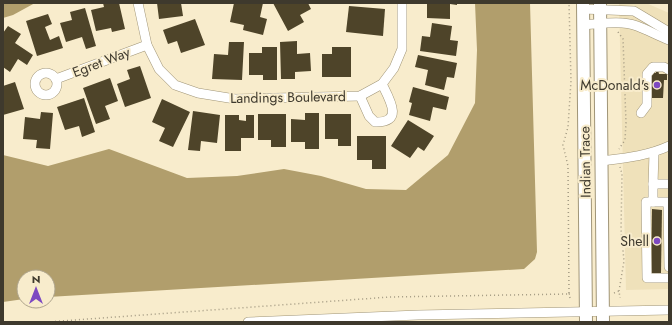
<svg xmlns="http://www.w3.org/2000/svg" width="672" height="325" viewBox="0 0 672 325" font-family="Jost,sans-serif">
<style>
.built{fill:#efe1ba}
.water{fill:#b19e6c}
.building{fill:#4e4429}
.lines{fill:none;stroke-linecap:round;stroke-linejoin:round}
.minor-casing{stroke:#a09577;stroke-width:10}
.major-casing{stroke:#a09577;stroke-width:14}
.path{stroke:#a29982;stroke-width:1.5;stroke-dasharray:1 3;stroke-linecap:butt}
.minor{stroke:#fff;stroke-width:9}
.major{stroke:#fff;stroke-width:12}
.poi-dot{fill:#7d49c1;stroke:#f8eccc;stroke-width:1.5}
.labels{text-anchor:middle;stroke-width:4;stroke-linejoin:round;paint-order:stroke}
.street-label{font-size:14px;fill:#3e392d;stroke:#f8eccc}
.poi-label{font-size:14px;fill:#3e392d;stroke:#f8eccc;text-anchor:end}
</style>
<rect width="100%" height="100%" fill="#f8eccc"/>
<path class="built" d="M619,3h27l23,10v276l-43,1z"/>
<g class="water">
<path d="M3,3h32l-22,12 -10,3z"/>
<path d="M475,3h55l7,249 -2,7 -11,10 -476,28v-20h-24v22l-21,3v-147l45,11 61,-17 78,29 50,-2 47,-7 37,7 45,13 40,1 42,-35 27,-52 2,-53z"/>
</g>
<g class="building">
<path d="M103,3h16l6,26 -13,3 -1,-4 -15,3 -5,-21 13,-3z"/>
<path d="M157,3h24l2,13 -24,3z"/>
<path d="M234,3h29l-3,14 7,2 -4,16 -20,-5 1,-5 -14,-3z"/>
<path d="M273,3h35l3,6 -11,6 4,7 -16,9z"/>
<path d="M427,3h30v2l-7,-1v15l-23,-1z"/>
<path d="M349,6l36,3 -2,27 -37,-4z"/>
<path d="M85,8l11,38 -10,3 -4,-12 -16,5 -6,-19 12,-3 -2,-8z"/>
<path d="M48,14l4,10 -7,3 5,13 9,-4 4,12 -26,8 -11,-35z"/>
<path d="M195,19l10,26 -24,8 -4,-12 -9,3 -5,-14z"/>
<path d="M432,23l20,3 -2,14 8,1 -2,15 -36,-5 2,-15 8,1z"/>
<path d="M8,26l13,8 -6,9 18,12 -6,10 -9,-6 -8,13 -7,-5v-34z"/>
<path d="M297,41v13l13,-1 1,18 -16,1v7h-14l-1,-37z"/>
<path d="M229,42h15l-2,38 -30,-1 2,-25 14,1z"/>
<path d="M262,47h15v33h-14v-5h-14v-22h13z"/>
<path d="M332,47h19v30h-29v-23h10z"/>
<path d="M418,55l39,8 -3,15 -7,-1 -3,13 -19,-5 3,-15 -13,-3z"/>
<path d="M140,66l11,32 -26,9 -8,-23 13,-5 -3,-9z"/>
<path d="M656,70h2l1,4h8v6h-3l-1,18h-11v-6h-2l2,-20 4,1z"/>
<path d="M110,78l8,23 -13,5 5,13 -14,5 -13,-36z"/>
<path d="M15,82l9,27 -21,6v-29z"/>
<path d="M413,87l36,10 -3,13 -13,-3 -3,14 -21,-6 3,-12 -3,-1z"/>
<path d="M84,98l11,34 -13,5 -3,-11 -14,4 -8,-23z"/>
<path d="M162,99l28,13 -17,35 -14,-6 6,-13 -13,-6z"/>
<path d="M193,111l27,4 -3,28 -16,-2 -1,10 -12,-1z"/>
<path d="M41,112l12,1 -3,36 -14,-1 1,-8 -14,-1 2,-22 15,2z"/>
<path d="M305,113h14v36h-14v-7h-14v-23l14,1z"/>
<path d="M258,114h28v33h-15v-7h-13z"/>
<path d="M325,114h26v32h-13v-7h-13z"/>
<path d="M225,115h14v5l7,1v-6h8v23h-13v13h-16z"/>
<path d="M408,120l26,16 -10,15 -6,-4 -8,11 -19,-12z"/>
<path d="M357,136h29v33h-14v-9h-15z"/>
<path d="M652,209l10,1 -1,63h-10z"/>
</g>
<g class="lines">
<g class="minor-casing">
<g id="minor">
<path d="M138,3l9,42 12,24 16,16 23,8 37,6 125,-3 22,-12 12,-16 8,-19v-46"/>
<path d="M583,9l51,2 35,21"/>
<path d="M583,25c17,-1 38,-5 54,1 11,4 21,10 32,14"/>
<circle cx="46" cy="84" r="11"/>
<path d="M56,79l91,-34"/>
<path d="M360,96l9,20 6,6c29,1 15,-22 7,-38"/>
<path d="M641,113l6,-8v-31l6,-7h11l5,3"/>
<path d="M654,153l-1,31h16"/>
<path d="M601,161c24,-3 46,-5 68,-15"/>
<path d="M653,184v18h15l1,65"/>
<path d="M653,202h-7l1,76h22"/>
<path d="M248,322l170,-7 251,-5"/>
</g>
</g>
<g class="major-casing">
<g id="major">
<path d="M583,3l3,319"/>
<path d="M600,3l3,319"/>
</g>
</g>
<g class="path">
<path d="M618,32l5,7 3,84 -1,17 -6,9"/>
<path d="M619,291l5,-30 -3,-31 1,-56 -2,-7"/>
<path d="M614,293l5,-2 1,7"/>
<path d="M570,298l-1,-4h3"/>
<path d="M47,322l343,-25 179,-3 -1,-128 -5,-21 5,-18 3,-46 -2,-78"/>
</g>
<use href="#minor" class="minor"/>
<use href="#major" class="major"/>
</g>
<g class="poi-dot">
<circle cx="657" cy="85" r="4"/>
<circle cx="657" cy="241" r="4"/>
</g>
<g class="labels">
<g class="street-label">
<text transform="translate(101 62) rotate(-21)" y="5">Egret Way</text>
<text transform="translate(288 97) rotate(-1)" y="5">Landings Boulevard</text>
<text transform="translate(585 162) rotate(-91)" y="5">Indian Trace</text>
</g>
<g class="poi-label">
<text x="649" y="90">McDonald's</text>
<text x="649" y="246">Shell</text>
</g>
</g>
<rect width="672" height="325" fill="none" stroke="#3e392d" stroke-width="8"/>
<g transform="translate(36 289)"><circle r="19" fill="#f8eccc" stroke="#aea48c"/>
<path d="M0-3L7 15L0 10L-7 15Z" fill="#7d49c1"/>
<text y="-6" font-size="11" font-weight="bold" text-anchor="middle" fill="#3e392d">N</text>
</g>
</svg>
